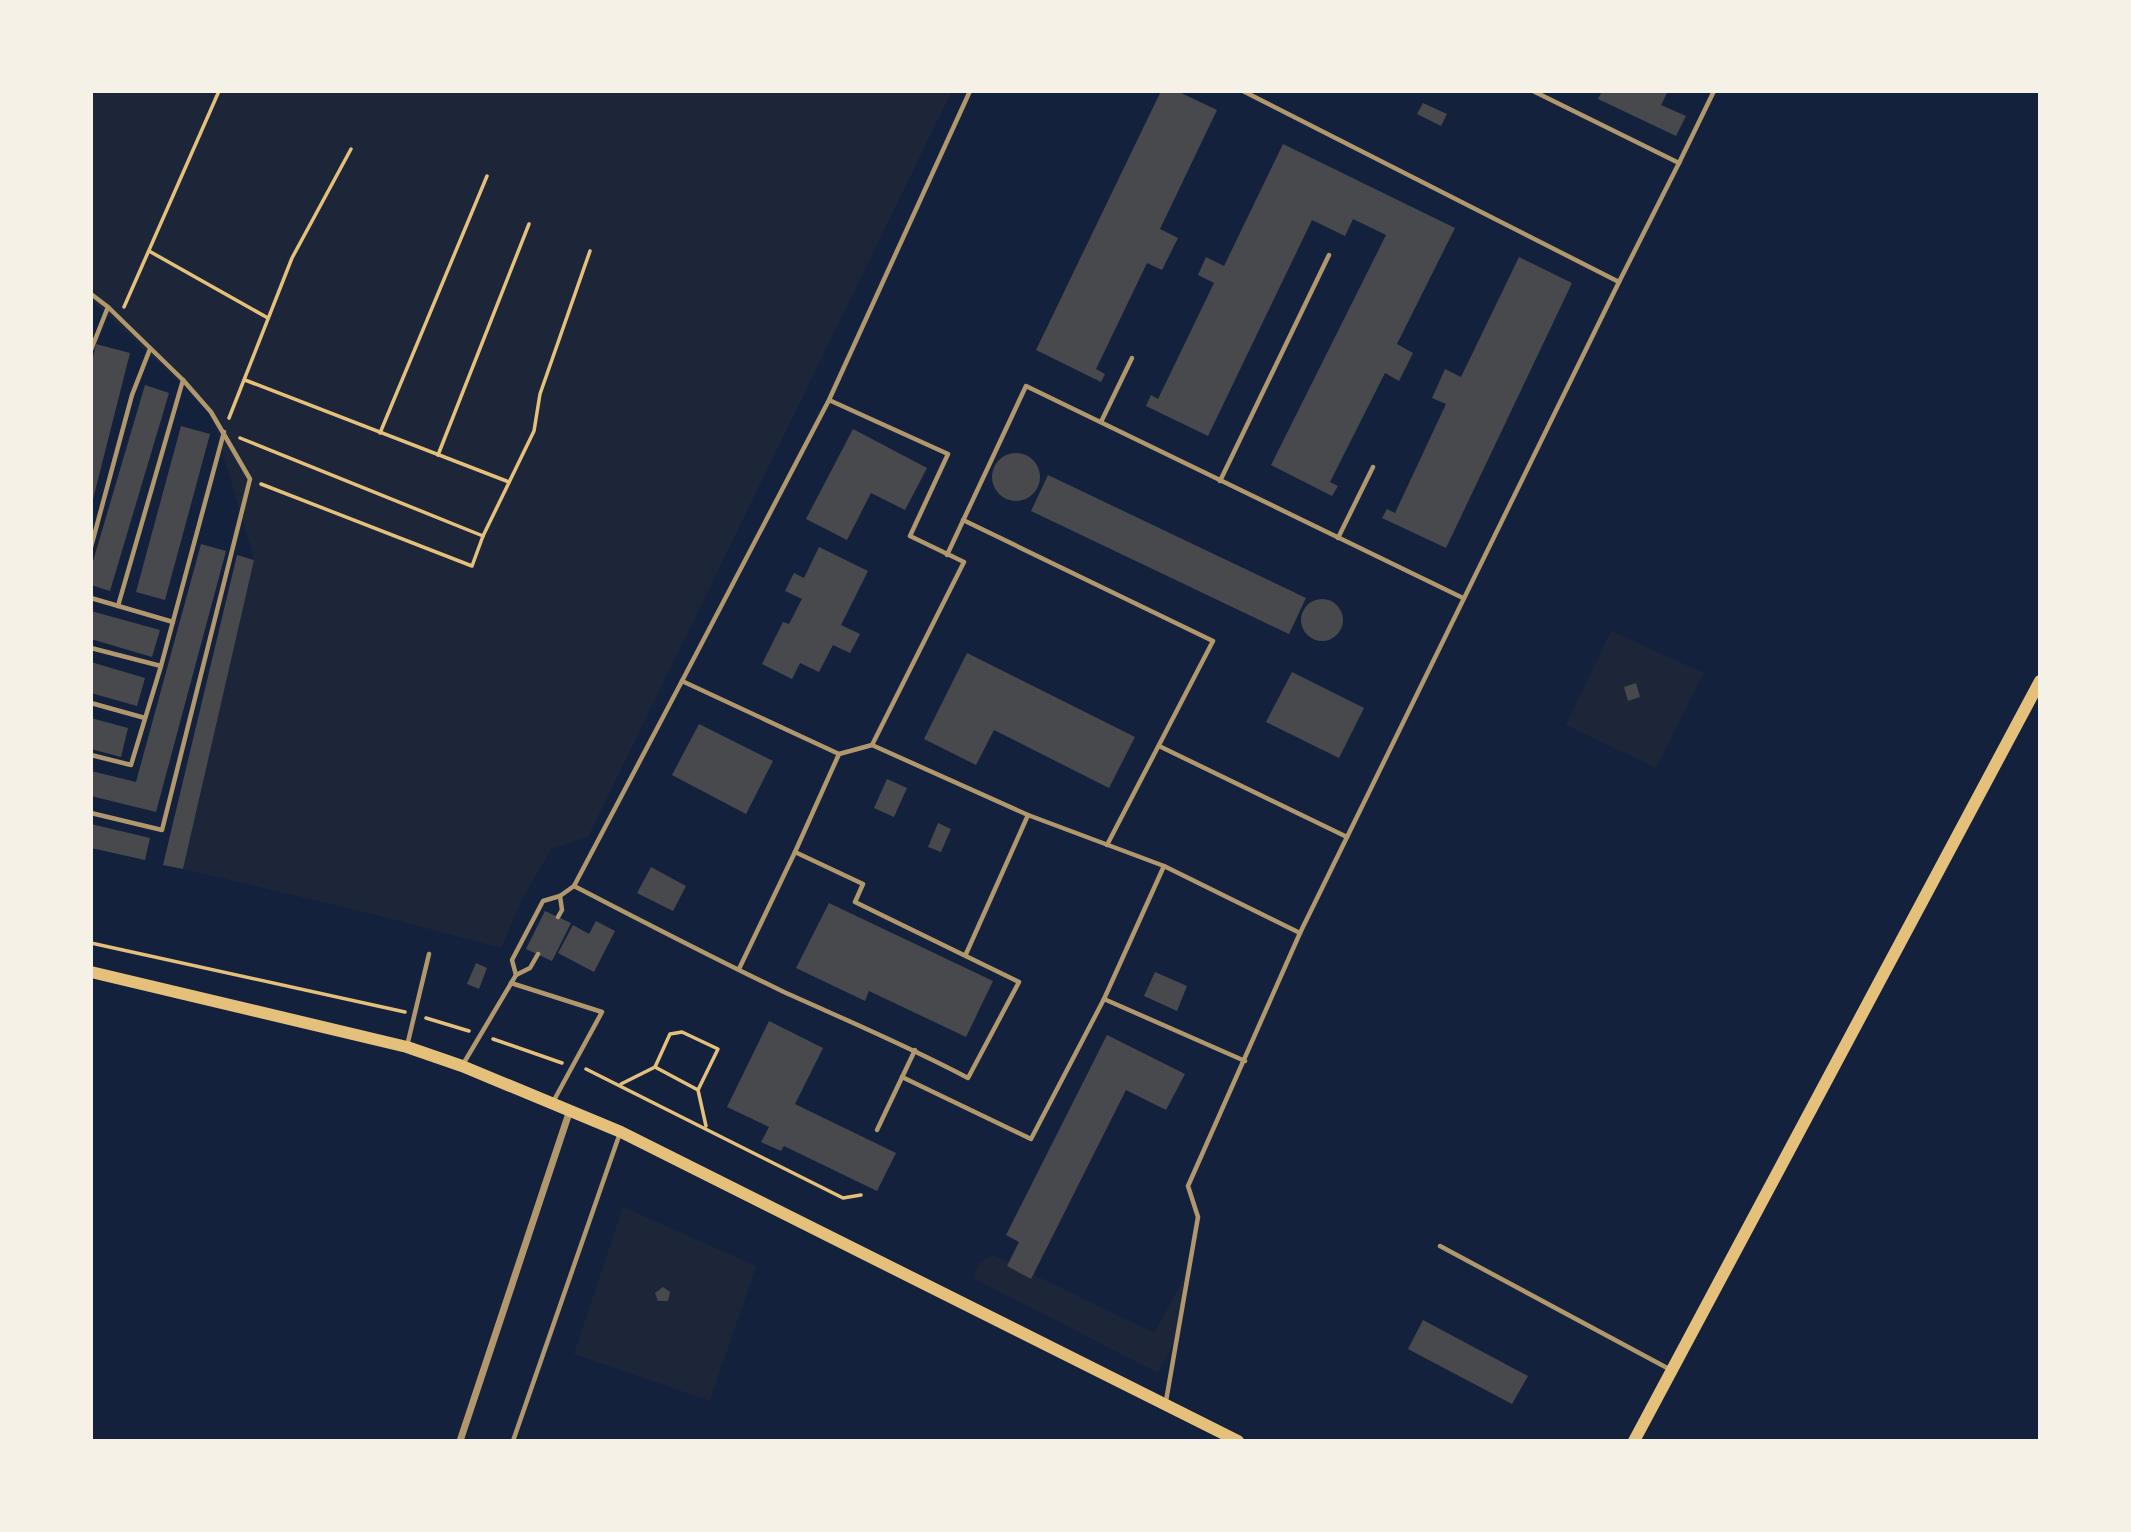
<svg xmlns="http://www.w3.org/2000/svg" width="2131" height="1532" viewBox="0 0 2131 1532" font-family="Overpass,sans-serif">
<style>
.green{fill:#1d2539}
.building{fill:#48494c}
.lines{fill:none;stroke-linecap:round;stroke-linejoin:round}
.path{stroke:#e5c07b;stroke-width:3.5}
.service{stroke:#b1986c;stroke-width:4.5}
.minor{stroke:#b1986c;stroke-width:7}
.secondary{stroke:#e5c07b;stroke-width:12}
</style>
<rect width="100%" height="100%" fill="#14213d"/>
<g class="green">
<path d="M91,91h861l-364,746 -37,12 -29,51 -21,48 -124,-33 -194,-46 71,-309 -43,-148 -120,-112z"/>
<path d="M1611,631l93,42 -48,95 -90,-43z"/>
<path d="M623,1207l133,59 -46,135 -136,-47z"/>
<path d="M993,1255l161,78 35,-64 -11,66 -20,38 -185,-95 7,-16z"/>
</g>
<g class="building">
<path d="M1161,91h16l40,19 -57,119 18,9 -16,32 -15,-7 -51,106 9,5 -4,8 -65,-32z"/>
<path d="M1602,91h66l-7,14 25,11 -10,20 -78,-37z"/>
<path d="M1423,103l24,11 -6,12 -24,-12z"/>
<path d="M1283,144l172,84 -58,116 16,9 -14,28 -14,-8 -55,109 8,4 -6,10 -61,-31 115,-230 -33,-16 -8,17 -33,-16 -104,216 -62,-30 5,-11 7,4 56,-116 -16,-8 8,-18 18,9z"/>
<path d="M1519,257l53,26 -126,265 -64,-30 5,-9 8,4 51,-109 -14,-6 13,-29 16,8z"/>
<path d="M96,344l34,9 -38,150 -1,-137z"/>
<path d="M145,385l24,8 -59,198 -19,-6v-17z"/>
<path d="M181,426l29,8 -45,166 -29,-8z"/>
<path d="M853,429l74,39 -22,42 -34,-17 -24,47 -41,-21z"/>
<circle cx="1016" cy="477" r="24"/>
<path d="M1048,475l258,123 -17,36 -258,-123z"/>
<path d="M201,544l25,7 -70,261 -65,-16v-25l45,11z"/>
<path d="M819,547l49,24 -27,54 19,9 -10,19 -17,-8 -14,27 -19,-9 -8,16 -30,-15 21,-42 6,2 13,-25 -17,-8 9,-18 10,5z"/>
<path d="M237,555l17,5 -71,309 -20,-4z"/>
<circle cx="1322" cy="620" r="21"/>
<path d="M91,611l69,19 -8,27 -61,-18z"/>
<path d="M967,653l168,84 -26,51 -115,-58 -18,35 -52,-26z"/>
<path d="M91,662l54,16 -8,28 -46,-13z"/>
<path d="M1292,672l72,36 -25,50 -73,-36z"/>
<path d="M1636,683l4,14 -12,4 -4,-14z"/>
<path d="M91,718l37,10 -7,29 -30,-8z"/>
<path d="M699,724l74,37 -27,53 -74,-39z"/>
<path d="M887,779l20,9 -13,29 -20,-9z"/>
<path d="M938,823l13,6 -10,23 -13,-5z"/>
<path d="M91,824l59,14 -5,22 -54,-12z"/>
<path d="M651,867l35,19 -13,25 -36,-18z"/>
<path d="M829,903l164,78 -27,56 -97,-46 -4,10 -69,-33z"/>
<path d="M545,911l26,12 -19,38 -26,-12z"/>
<path d="M596,921l19,10 -21,41 -36,-19 15,-28 16,9z"/>
<path d="M476,963l11,5 -8,21 -12,-5z"/>
<path d="M1155,972l32,14 -10,25 -33,-15z"/>
<path d="M769,1021l54,27 -28,56 101,49 -19,38 -93,-45 -3,5 -20,-9 8,-15 -42,-20z"/>
<path d="M1107,1035l78,39 -19,36 -40,-20 -95,189 -24,-13 12,-24 -13,-7z"/>
<path d="M663,1287l7,5 -2,9h-10l-3,-8z"/>
<path d="M1423,1320l105,56 -16,28 -104,-55z"/>
</g>
<g class="lines">
<g class="path">
<path d="M149,251l119,67"/>
<path d="M124,307l95,-216"/>
<path d="M245,380l264,102"/>
<path d="M229,418l63,-160 59,-109"/>
<path d="M380,433l107,-257"/>
<path d="M240,438l243,98"/>
<path d="M438,455l91,-231"/>
<path d="M261,484l211,82 11,-30 51,-105 6,-37 50,-143"/>
<path d="M91,943l314,69"/>
<path d="M426,1018l43,13"/>
<path d="M493,1039l69,24"/>
<path d="M655,1067l15,-33 12,-2 36,17 -20,41"/>
<path d="M586,1069l257,129 18,-3"/>
<path d="M621,1084l34,-17 43,23 8,36"/>
</g>
<g class="service">
<path d="M1243,91l376,191 60,-119 -146,-72"/>
<path d="M1679,163l35,-72"/>
<path d="M91,294l17,13 75,73 28,32 39,67 -88,351 -71,-17"/>
<path d="M91,350l17,-43"/>
<path d="M829,400l119,54 -38,82 54,26 -92,183 -33,9 -157,-73 147,-281 141,-309"/>
<path d="M1101,422l31,-64"/>
<path d="M1220,481l109,-226"/>
<path d="M963,520l250,121 -106,204"/>
<path d="M1338,538l35,-71"/>
<path d="M91,547l41,-152 18,-46"/>
<path d="M947,555l79,-169 437,212"/>
<path d="M91,598l82,24"/>
<path d="M118,606l65,-226"/>
<path d="M91,648l70,18"/>
<path d="M91,703l54,15"/>
<path d="M872,745l156,70 -62,139"/>
<path d="M1159,746l188,91"/>
<path d="M91,755l40,10 30,-99 63,-234"/>
<path d="M1028,815l136,51 136,67 319,-651"/>
<path d="M795,852l44,-98"/>
<path d="M1164,866l-60,133 141,62"/>
<path d="M574,886c70,36 139,72 210,106 62,28 124,54 184,86l51,-96 -164,-80 8,-18 -68,-32 -56,117"/>
<path d="M558,917l4,-7 -2,-14"/>
<path d="M516,975l-4,-15 31,-59 17,-5 14,-10 108,-205"/>
<path d="M511,983l91,29 -49,90"/>
<path d="M407,1046l22,-92"/>
<path d="M462,1066l54,-91 14,-7 8,-14"/>
<path d="M902,1077l129,62 73,-140"/>
<path d="M877,1130l38,-80"/>
<path d="M1440,1246l231,124"/>
<path d="M1166,1401l32,-184 -10,-31 112,-253"/>
<path d="M513,1441l107,-308"/>
</g>
<path class="minor" d="M460,1441l110,-331"/>
<g class="secondary">
<path d="M91,972l316,75 55,19 159,66 617,309"/>
<path d="M1634,1441l406,-760"/>
</g>
</g>
<rect width="2131" height="1532" fill="none" stroke="#f6f1e7" stroke-width="186"/>
</svg>
